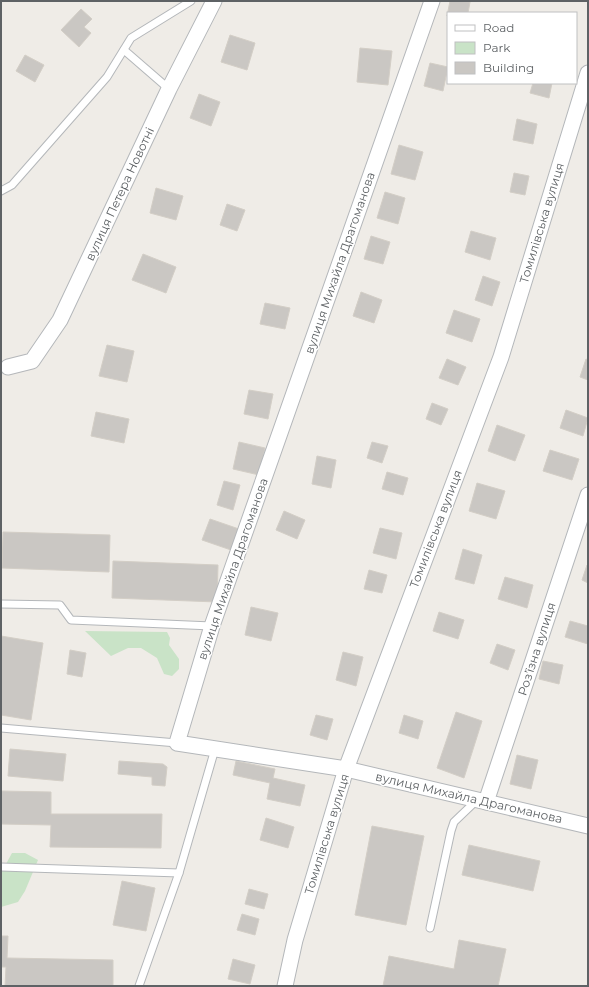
<svg xmlns="http://www.w3.org/2000/svg" width="589" height="987" viewBox="0 0 589 987" font-family="Montserrat,sans-serif">
<style>
.green{fill:#c9e3c7}
.building{fill:#cac7c3;stroke:#d3cec6}
.lines{fill:none;stroke-linecap:round;stroke-linejoin:round}
.service-casing{stroke:#b4b7ba;stroke-width:9}
.minor-casing{stroke:#b4b7ba;stroke-width:17}
.service{stroke:#fff;stroke-width:7}
.minor{stroke:#fff;stroke-width:15}
.labels{text-anchor:middle;stroke-width:3;stroke-linejoin:round;paint-order:stroke}
.street-label{font-size:12px;fill:#5e6265;stroke:#fff}
</style>
<rect width="100%" height="100%" fill="#efece7"/>
<g class="green">
<path d="M85,631l82,1 3,6 -1,7 10,14v10l-7,7 -8,-2 -7,-16 -16,-10h-13l-17,8z"/>
<path d="M12,853h13l13,7 -13,31 -7,11 -17,5v-34z"/>
</g>
<g class="building">
<path d="M450,1l20,1 -2,11h-20l-1,3z"/>
<path d="M81,9l11,10 -8,8 7,6 -12,14 -18,-17z"/>
<path d="M230,35l25,8 -8,27 -26,-8z"/>
<path d="M360,48l32,3 -4,34 -31,-3z"/>
<path d="M25,55l19,10 -9,17 -19,-11z"/>
<path d="M430,63l18,4 -5,24 -19,-5z"/>
<path d="M533,83h19l-3,15 -19,-5z"/>
<path d="M199,94l21,8 -9,24 -21,-8z"/>
<path d="M517,119l20,5 -4,20 -20,-4z"/>
<path d="M399,145l24,7 -8,28 -24,-6z"/>
<path d="M514,173l15,3 -4,19 -15,-3z"/>
<path d="M156,188l27,8 -7,24 -26,-7z"/>
<path d="M385,192l20,6 -7,26 -21,-6z"/>
<path d="M227,204l18,6 -8,21 -17,-6z"/>
<path d="M471,231l25,7 -6,22 -25,-8z"/>
<path d="M371,236l19,6 -7,22 -19,-5z"/>
<path d="M143,254l33,13 -10,26 -34,-13z"/>
<path d="M483,276l17,6 -8,24 -17,-6z"/>
<path d="M361,292l21,8 -8,23 -21,-7z"/>
<path d="M265,303l25,5 -5,21 -25,-5z"/>
<path d="M454,310l26,9 -8,23 -26,-9z"/>
<path d="M107,345l27,6 -7,31 -28,-6z"/>
<path d="M447,359l19,8 -8,18 -19,-7z"/>
<path d="M586,359l2,1v20l-8,-3z"/>
<path d="M249,390l24,4 -5,25 -24,-5z"/>
<path d="M432,403l16,6 -7,16 -15,-6z"/>
<path d="M566,410l22,8 -5,18 -23,-8z"/>
<path d="M96,412l33,7 -5,24 -33,-7z"/>
<path d="M497,425l28,10 -10,26 -27,-10z"/>
<path d="M239,442l26,6 -6,27 -26,-6z"/>
<path d="M372,442l16,4 -6,17 -15,-5z"/>
<path d="M550,450l29,9 -7,21 -29,-9z"/>
<path d="M317,456l19,4 -5,28 -19,-4z"/>
<path d="M387,472l21,6 -5,17 -21,-6z"/>
<path d="M224,481l16,4 -7,25 -16,-5z"/>
<path d="M477,483l28,8 -9,28 -27,-8z"/>
<path d="M284,511l21,9 -8,19 -21,-9z"/>
<path d="M210,519l29,10 -8,21 -29,-10z"/>
<path d="M380,528l22,5 -6,26 -23,-6z"/>
<path d="M3,532l107,3 -1,37 -107,-4z"/>
<path d="M463,549l19,6 -8,29 -19,-5z"/>
<path d="M113,561l105,4 -1,37 -105,-4z"/>
<path d="M587,565l1,1v17l-6,-3z"/>
<path d="M369,570l18,5 -5,18 -18,-4z"/>
<path d="M505,577l28,8 -6,23 -29,-9z"/>
<path d="M251,607l27,6 -7,28 -26,-6z"/>
<path d="M439,612l25,8 -6,19 -25,-8z"/>
<path d="M570,621l18,5v18l-23,-7z"/>
<path d="M1,636l42,7 -12,77 -30,-5z"/>
<path d="M497,644l18,6 -7,20 -18,-7z"/>
<path d="M70,650l16,3 -4,24 -15,-3z"/>
<path d="M343,652l20,5 -7,29 -20,-6z"/>
<path d="M543,661l20,4 -4,19 -20,-5z"/>
<path d="M456,712l26,9 -18,57 -27,-10z"/>
<path d="M316,715l17,4 -6,21 -17,-5z"/>
<path d="M404,715l19,6 -5,18 -19,-6z"/>
<path d="M10,749l56,5 -3,27 -55,-5z"/>
<path d="M517,755l21,5 -7,29 -21,-5z"/>
<path d="M119,761l44,3 4,3 -2,19 -13,-1v-8l-34,-3z"/>
<path d="M236,761l39,8 -2,9 32,7 -5,21 -33,-7 3,-16 -37,-8z"/>
<path d="M1,791l50,1v22h111l-1,34 -111,-1 1,-22 -50,-1z"/>
<path d="M266,818l28,9 -6,21 -28,-8z"/>
<path d="M372,826l52,10 -18,89 -51,-10z"/>
<path d="M469,845l71,16 -7,30 -71,-16z"/>
<path d="M122,881l33,7 -9,43 -33,-6z"/>
<path d="M249,889l19,5 -4,15 -19,-5z"/>
<path d="M242,914l17,5 -4,16 -18,-5z"/>
<path d="M1,936h7l-1,22 106,2v26h-108l1,-19h-5z"/>
<path d="M459,940l47,9 -8,37h-115l6,-30 65,13z"/>
<path d="M233,959l22,6 -5,19 -22,-5z"/>
</g>
<g class="lines">
<g class="service-casing">
<g id="service">
<path d="M124,50l45,39"/>
<path d="M1,191l11,-6 95,-108 24,-39 60,-37"/>
<path d="M1,604l59,1 11,15 141,6"/>
<path d="M1,728l176,15"/>
<path d="M1,867l178,6"/>
<path d="M430,928l21,-97 3,-9 23,-22"/>
<path d="M139,986l40,-113 36,-124"/>
</g>
</g>
<g class="minor-casing">
<g id="minor">
<path d="M432,1l-220,625 -35,117 169,26 242,57"/>
<path d="M8,367l24,-6 28,-41 109,-231 45,-88"/>
<path d="M486,802l102,-307"/>
<path d="M285,986l10,-46 51,-171 155,-412 87,-284"/>
</g>
</g>
<use href="#service" class="service"/>
<use href="#minor" class="minor"/>
</g>
<g class="labels">
<g class="street-label">
<text transform="translate(120 194) rotate(-65)" y="4">вулиця Петера Новотні</text>
<text transform="translate(542 223) rotate(-73)" y="4">Томилівська вулиця</text>
<text transform="translate(340 263) rotate(-71)" y="4">вулиця Михайла Драгоманова</text>
<text transform="translate(436 529) rotate(-69)" y="4">Томилівська вулиця</text>
<text transform="translate(233 569) rotate(-71)" y="4">вулиця Михайла Драгоманова</text>
<text transform="translate(537 649) rotate(-72)" y="4">Розʼїзна вулиця</text>
<text transform="translate(469 798) rotate(13)" y="4">вулиця Михайла Драгоманова</text>
<text transform="translate(327 834) rotate(-73)" y="4">Томилівська вулиця</text>
</g>
</g>
<rect width="589" height="987" fill="none" stroke="#5e6265" stroke-width="4"/>
<rect x="447" y="12" width="130" height="72" fill="#ffffff" stroke="#bfc0c1"/>
<rect x="455" y="25" width="20" height="6" fill="#ffffff" stroke="#bfc0c1"/>
<text x="483" y="32" font-size="12" fill="#5e6265">Road</text>
<rect x="455" y="42" width="20" height="12" fill="#c9e3c7" stroke="#bfc0c1"/>
<text x="483" y="52" font-size="12" fill="#5e6265">Park</text>
<rect x="455" y="62" width="20" height="12" fill="#cac7c3" stroke="#bfc0c1"/>
<text x="483" y="72" font-size="12" fill="#5e6265">Building</text>
</svg>
